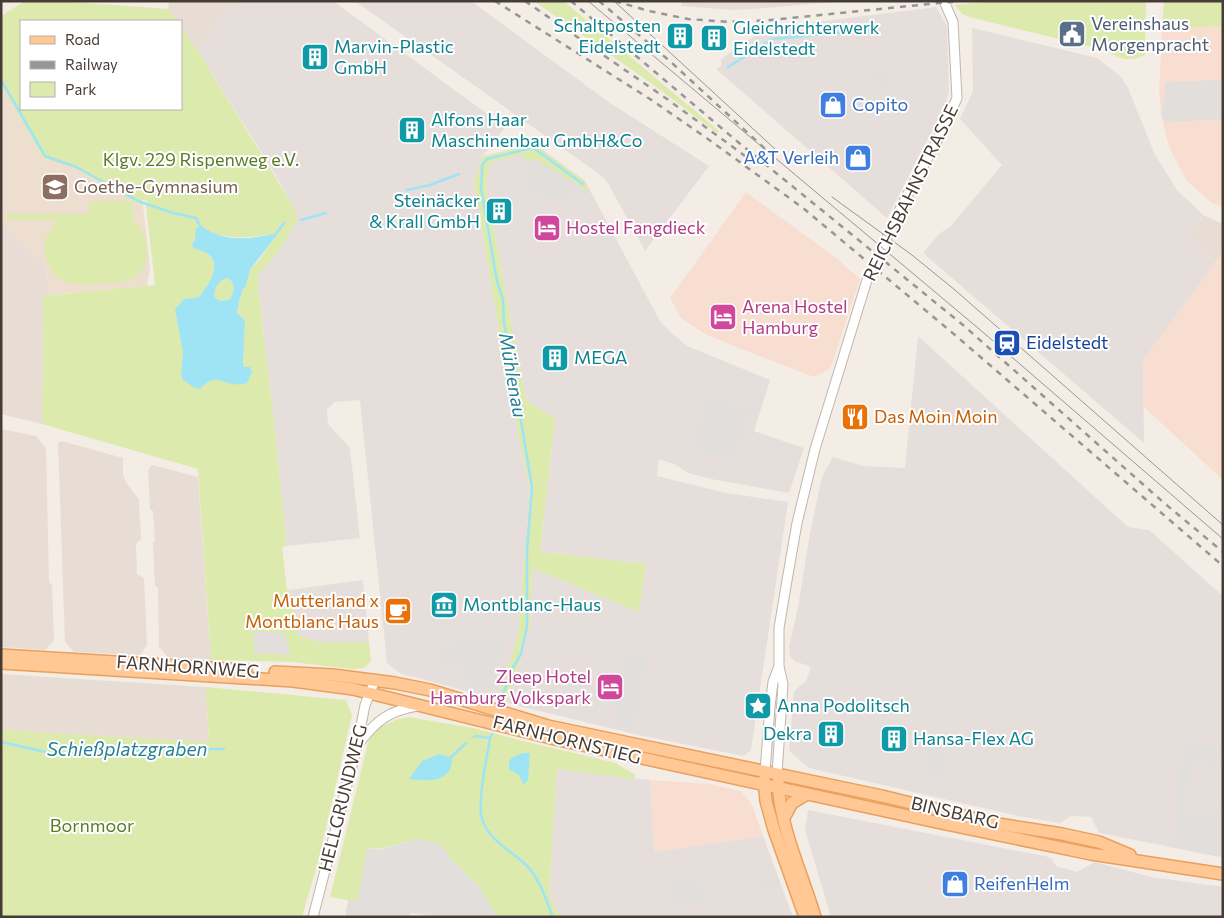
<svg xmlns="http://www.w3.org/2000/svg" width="1224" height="918" viewBox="0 0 1224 918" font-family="Commissioner,sans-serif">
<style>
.residential{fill:#e8ddd4}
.commercial{fill:#f7ded0}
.industrial{fill:#e6dedb}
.education{fill:#eedecf}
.green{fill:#dceaad;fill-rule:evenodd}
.parking{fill:#e2dedb}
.water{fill:#9fe4f4;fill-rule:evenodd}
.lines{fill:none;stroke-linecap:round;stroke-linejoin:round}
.stream{stroke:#9fe4f4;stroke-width:2.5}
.minor-casing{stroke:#c3b5ab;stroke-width:11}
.major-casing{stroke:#e9a05e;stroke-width:14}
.minor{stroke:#fff;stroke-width:9}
.major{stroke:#ffc894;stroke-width:11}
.tram{stroke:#969696;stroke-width:1}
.rail{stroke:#969696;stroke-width:2.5;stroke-dasharray:6 6;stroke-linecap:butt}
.labels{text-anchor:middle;stroke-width:4;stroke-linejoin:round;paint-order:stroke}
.service-label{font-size:18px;fill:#4e5e75;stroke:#fff;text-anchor:start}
.culture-label{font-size:18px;fill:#0d838f;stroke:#fff;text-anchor:start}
.shop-label{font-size:18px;fill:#366cbe;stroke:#fff;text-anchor:start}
.park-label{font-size:18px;fill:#597c25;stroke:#fff}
.education-label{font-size:18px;fill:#785e54;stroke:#fff;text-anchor:start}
.street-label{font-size:18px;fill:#473c35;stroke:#fff}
.hotel-label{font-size:18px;fill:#b23c85;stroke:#fff;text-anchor:start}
.transit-label{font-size:18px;fill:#164399;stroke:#fff;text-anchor:start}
.food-label{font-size:18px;fill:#c56008;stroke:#fff;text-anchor:start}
.water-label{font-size:19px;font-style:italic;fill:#248097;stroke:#fff}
</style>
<rect width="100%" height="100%" fill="#f4ede6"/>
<g class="residential">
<path d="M169,1h74l-17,12 -28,38 -17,-24v-6h-4l-9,-12z"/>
<path d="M682,1h160l-75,7 -34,2 -52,-4z"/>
<path d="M1203,215l20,9v28l-8,11 -25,-25z"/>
<path d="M1,222l45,44 3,29 -6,2 -1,127 -41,-10z"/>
<path d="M1,429l35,7 10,12 3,134 3,3 2,56 -9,9 -44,-3z"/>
<path d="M62,441l61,17v17l3,7 13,18 2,39 -5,5 1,30 7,4 3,67 -7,10 -66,-3 -9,-10 -7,-199z"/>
<path d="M152,465l46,12 13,183 -43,-3 -9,-10 -1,-59 -3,-2 -2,-43 2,-2 -2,-30 -3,-2 -2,-39z"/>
<path d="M1,674l205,13 3,55 -208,-12z"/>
</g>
<g class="commercial">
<path d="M1223,26v181l-11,-4 -25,-22 -18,-34 -7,-28 -3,-26 3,-64z"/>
<path d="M746,192l90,66 24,21 -30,90 -16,8 -78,-30 -33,-14 -22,-15 -11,-20z"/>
<path d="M1223,252v228l-79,-73 -1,-47z"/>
<path d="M650,780l60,4 31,7 11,14 11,31 -109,16z"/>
</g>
<g class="industrial">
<path d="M243,1h90l168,123 6,1 -24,31 -9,25 33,197 23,112 -12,147 -21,63 -71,-20 -25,-6 -14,-11 -27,-263 -26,2 -7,8 1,14 22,24 10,90 -73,8 -13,-123 -16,-135 1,-14 20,-23 19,-32 -3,-10 -22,-38 -75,-120 28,-38z"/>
<path d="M355,1h116l139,102 99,63 -64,85 -36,-66 -7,-9z"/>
<path d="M936,7l11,19 2,66 -4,14 -58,112 -171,-149 5,-3v-7l39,-27 -1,-3z"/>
<path d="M972,28l125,30 24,19 7,11 27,67 22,35 26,25 -13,23 25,25 -72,97 1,83 -221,-190 17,-20 10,-6 52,-62 -42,-46 13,-28z"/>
<path d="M542,149l43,32 75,140 9,10 18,15 83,34 -16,51 50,17 -15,45 -78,-14 -23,-6 -12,-8 -17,-6 -2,17 69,17 62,9 -37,248 -8,6 -109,-22 -127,-31 23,-77 2,-58 107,44 7,-48 -106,-12 15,-134 -29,-17 -40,-213 3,-26z"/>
<path d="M918,336l210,191 21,3 74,66v261l-124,-24 -8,-16 -20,-1 -11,7 -42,-7 -209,-48 -20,-17 5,-60 12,-10 5,-14 -16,-6 -5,-5 -1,-9 9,-40 12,-74 12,-56 11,-20 30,9 42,2z"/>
<path d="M363,580l6,62h-49l-22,-6 -9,-46z"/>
<path d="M557,769l93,11 4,72 109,-16 30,81h-233l-11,-22z"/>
<path d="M808,810l241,47 3,2 4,7 21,6 18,-10 56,15 72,10v30h-392l-26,-87z"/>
</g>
<path class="education" d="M1,84l42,74 33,11 67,37 7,62 -3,18 -98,9 -3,-29 -45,-44z"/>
<g class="green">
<path d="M25,1h34l109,8 9,12h-156v88h160v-82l17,24 97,158 3,10 -19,32 -20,23 -1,14 16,135 13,123 -5,1 5,43h2l9,46 22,6h49l2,19 -7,7 -12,1 -60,-7 -81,-2 -13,-191 -156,-45 1,-128 112,-11 -9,-79 2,-4 -6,-3 1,7 -67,-37 -33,-11 -42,-74v-68zM210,233c26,7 41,4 67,1l-18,26 -9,10 -4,15 -4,6 -3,11 -2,11 8,7 -2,42 1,5 8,5 -2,4 -36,3 -8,3 -23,-2 -2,-5 2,-23 -7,-43 8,-10 15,-2c8,-11 24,-30 9,-43 -4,-3 -10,-4 -15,-6l-1,-4 3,-4z"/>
<path d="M534,1h27l5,2 153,128 -2,2 -62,-47z"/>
<path d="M991,1h155l-1,54c-15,7 -24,5 -37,-4l-135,-33 -11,-4 -7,-9z"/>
<path d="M1164,1h59v25l-61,3z"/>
<path d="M533,144l52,37 3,11 -19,-13 -8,1 2,-4h-9l-13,-10v-6l-17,1 -1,-7 -34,9 -3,25 40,213 29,17 -15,134 106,12 -7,48 -107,-44 -2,58 -23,77 -10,-3 21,-63 12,-147 -23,-112 -33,-197 9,-25z"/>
<path d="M89,201h44v19c10,9 14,17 14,30 0,31 -24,34 -49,34 -9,0 -18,1 -27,-1 -21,-4 -32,-29 -24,-48 3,-6 8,-10 12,-15h-52v-6h82z"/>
<path d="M227,278c9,4 8,15 2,22l-8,1 -6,-3c-2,-9 2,-17 12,-20z"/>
<path d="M206,687l140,13 6,15 -33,143 -17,59h-301v-187l208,12z"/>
<path d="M408,717l65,11 50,13 93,22c7,6 13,7 19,12l-1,4 -77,-10 -8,126 11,22h-63l-17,-29 -31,-31 -9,-13c-8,-1 -21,-5 -29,-3 -17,3 -25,10 -44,7l-9,54 -28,-5 38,-154 3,-8 9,-11 6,1 9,-5z"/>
</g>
<g class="parking">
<path d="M878,69v3l15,-1v5l-3,1 2,13h-7l-1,-7 -13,1 -1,-14z"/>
<path d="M1223,80v39l-57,3 -5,-7 4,-20v-13z"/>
<path d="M541,160v6l8,-1 4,4 1,6 4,-4 6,5 -3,4 8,-1 19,13 -6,3 -33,4 -18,-5 -4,-6 -3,-27z"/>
<path d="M710,395l42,16 -21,52 -41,-16z"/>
<path d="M254,631l31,2 5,22 -36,-2z"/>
<path d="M492,638l14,3 -14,50 -33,-9 3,-14 -28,-9 2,-13z"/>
<path d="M626,651l22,5 -15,74 -21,-5z"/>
<path d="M924,740l25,5 -7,37 -19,-6z"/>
<path d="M1185,740l38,7v20l-28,-5 -3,18 -4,1 -2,14 2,3 -2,14 29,6 3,-13 4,-2 1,-6v42l-4,18 -49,-10 8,-40 -4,-11z"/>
<path d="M418,839l22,5 9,13 31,31 17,29h-57l-29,-4 -1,4h-65l3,-17 10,1 9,-53 12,2z"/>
<path d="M777,875l3,13 -18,4 -3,-13z"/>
<path d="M693,876l2,8 7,-2 4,19 -36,9 -5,-19 7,-2 -2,-7z"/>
</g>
<g class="water">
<path d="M202,226c20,17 51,13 76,7l-28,37 -4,15 -4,6 -3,11 -2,11 8,7 -2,42 1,5h6l2,5 -5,11c-22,7 -29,-15 -47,6l-5,-1 -12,-8 -2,-5 2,-23 -8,-43 9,-10 15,-2c8,-11 24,-31 9,-43 -4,-3 -10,-4 -15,-6l-1,-4 3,-4 1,-12zM227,278c9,4 8,15 2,22l-8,1 -6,-3c-2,-9 3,-17 12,-20z"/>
<path d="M523,753h7l-2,27 -4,5 -5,-10 -10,-6v-8l4,-4z"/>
<path d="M439,754l13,4c0,26 -25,23 -43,21l13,-18z"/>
</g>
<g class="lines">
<g class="stream">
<path d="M728,67l45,-28 101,-10"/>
<path d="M1,80l44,76 31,11 62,34 35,12 23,5 5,11"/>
<path d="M407,190l23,-5 29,-11"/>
<path d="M301,220l25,-7"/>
<path d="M275,235l9,-12"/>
<path d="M502,698l9,-27 10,-17 6,-27v-77l5,-63 -13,-78 -4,-39 -11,-46 -1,-24 -6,-19 -16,-93 1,-14v-9l5,-6 44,-11 4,1 48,35"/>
<path d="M492,734l-2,4c-3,19 -13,64 -8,81 7,22 29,31 45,47 13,13 19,34 26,51"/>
<path d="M474,737l2,-1 14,2"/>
<path d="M1,742l54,12 31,-3 138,-2"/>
<path d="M450,758l16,-15"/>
</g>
<g class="minor-casing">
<g id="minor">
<path d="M360,742c17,-22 29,-31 57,-36"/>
<path d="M765,771l5,-64 3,-25 6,-16v-38l6,-36 12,-69 18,-74 52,-169 35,-75 43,-79 12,-28 -4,-76 -9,-21"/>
<path d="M777,774l6,-90 -4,-17"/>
<path d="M313,917l44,-171 8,-41 10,-25"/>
</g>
</g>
<g class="major-casing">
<g id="major">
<path d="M1,655l245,15"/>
<path d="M1,663l292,18 60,8 206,51 382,83 150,31 132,20"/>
<path d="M275,672l58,3 62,8 35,7 118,36 334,70 110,27 70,11 37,8 31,13"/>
<path d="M764,780l2,21 8,29 31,87"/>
<path d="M778,782c2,46 24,91 37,135"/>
<path d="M784,818l8,-15 15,-9"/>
</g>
</g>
<use href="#minor" class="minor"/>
<use href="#major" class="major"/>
<g class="tram">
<path d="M588,1l390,327 245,211"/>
<path d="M614,1l161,148"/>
<path d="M832,197l80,58 43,35 268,235"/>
</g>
<g class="rail">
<path d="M495,1l155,98 58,40 95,69 152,127 268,231"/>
<path d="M525,1l142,98 85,62"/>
<path d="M571,1l167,141 225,183 200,177 60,50"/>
<path d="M599,1l73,62 103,95"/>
<path d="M615,1l34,10 39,8 42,3 41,-2 188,-19"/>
</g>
</g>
<defs>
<g id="civic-square" transform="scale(1.4375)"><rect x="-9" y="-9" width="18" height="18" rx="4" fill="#5c6f8a" stroke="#fff"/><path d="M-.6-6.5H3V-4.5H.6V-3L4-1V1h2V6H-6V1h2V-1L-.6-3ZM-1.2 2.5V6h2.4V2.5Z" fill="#fff"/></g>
<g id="building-square" transform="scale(1.4375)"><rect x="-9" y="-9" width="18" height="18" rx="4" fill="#0f9aa8" stroke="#fff"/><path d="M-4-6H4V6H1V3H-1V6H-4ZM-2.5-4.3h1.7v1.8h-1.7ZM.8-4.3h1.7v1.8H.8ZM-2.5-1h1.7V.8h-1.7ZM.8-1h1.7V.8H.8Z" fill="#fff"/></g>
<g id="shop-square" transform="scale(1.4375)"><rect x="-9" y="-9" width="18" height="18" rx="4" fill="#3f7fe0" stroke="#fff"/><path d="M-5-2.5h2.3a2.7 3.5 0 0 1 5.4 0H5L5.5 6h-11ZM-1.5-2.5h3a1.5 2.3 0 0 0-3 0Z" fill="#fff"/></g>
<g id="school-square" transform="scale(1.4375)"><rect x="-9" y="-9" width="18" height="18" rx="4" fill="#8d6e63" stroke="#fff"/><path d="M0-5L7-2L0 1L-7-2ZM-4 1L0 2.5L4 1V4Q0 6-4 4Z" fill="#fff"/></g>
<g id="hotel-square" transform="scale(1.4375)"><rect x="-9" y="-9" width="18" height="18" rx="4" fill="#d1479c" stroke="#fff"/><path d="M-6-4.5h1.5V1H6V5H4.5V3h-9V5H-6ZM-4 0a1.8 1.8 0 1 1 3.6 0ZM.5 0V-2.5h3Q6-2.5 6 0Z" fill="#fff"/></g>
<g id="station-square" transform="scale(1.4375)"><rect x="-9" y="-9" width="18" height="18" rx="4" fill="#1a4fb4" stroke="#fff"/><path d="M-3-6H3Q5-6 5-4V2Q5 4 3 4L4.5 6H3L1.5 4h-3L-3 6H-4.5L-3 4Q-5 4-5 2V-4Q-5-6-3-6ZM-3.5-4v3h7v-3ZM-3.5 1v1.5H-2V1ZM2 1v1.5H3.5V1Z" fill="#fff"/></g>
<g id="restaurant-square" transform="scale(1.4375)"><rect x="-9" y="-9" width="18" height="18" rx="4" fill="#e8710a" stroke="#fff"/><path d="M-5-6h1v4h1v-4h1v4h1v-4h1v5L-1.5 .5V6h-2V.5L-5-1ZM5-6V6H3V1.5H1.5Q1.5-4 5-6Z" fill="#fff"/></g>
<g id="museum-square" transform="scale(1.4375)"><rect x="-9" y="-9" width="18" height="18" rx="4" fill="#0f9aa8" stroke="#fff"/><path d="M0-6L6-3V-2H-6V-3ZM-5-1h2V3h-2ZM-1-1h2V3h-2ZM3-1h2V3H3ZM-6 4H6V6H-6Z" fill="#fff"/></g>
<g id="cafe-square" transform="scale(1.4375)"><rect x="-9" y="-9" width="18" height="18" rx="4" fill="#e8710a" stroke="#fff"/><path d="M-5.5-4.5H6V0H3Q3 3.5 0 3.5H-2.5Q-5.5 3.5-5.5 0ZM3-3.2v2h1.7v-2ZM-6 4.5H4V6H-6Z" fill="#fff"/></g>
<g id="sight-square" transform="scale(1.4375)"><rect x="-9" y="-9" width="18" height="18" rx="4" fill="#0f9aa8" stroke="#fff"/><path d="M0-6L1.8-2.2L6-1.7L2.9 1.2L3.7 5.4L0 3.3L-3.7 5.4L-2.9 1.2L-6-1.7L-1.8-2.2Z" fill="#fff"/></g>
</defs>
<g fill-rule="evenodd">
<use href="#civic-square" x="1072" y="34"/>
<use href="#building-square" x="680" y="36"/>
<use href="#building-square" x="714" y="38"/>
<use href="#building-square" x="315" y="57"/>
<use href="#shop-square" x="833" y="105"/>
<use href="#building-square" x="412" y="130"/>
<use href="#shop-square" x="858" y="158"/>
<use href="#school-square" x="55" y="187"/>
<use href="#building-square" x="499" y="211"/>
<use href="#hotel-square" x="547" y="228"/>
<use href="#hotel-square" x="723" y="317"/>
<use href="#station-square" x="1007" y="343"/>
<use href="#building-square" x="555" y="358"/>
<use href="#restaurant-square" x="855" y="417"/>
<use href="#museum-square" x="444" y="605"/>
<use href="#cafe-square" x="398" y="611"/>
<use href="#hotel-square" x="610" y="687"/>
<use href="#sight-square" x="758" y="706"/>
<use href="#building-square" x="831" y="734"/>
<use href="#building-square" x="894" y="739"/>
<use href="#shop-square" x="955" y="884"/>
</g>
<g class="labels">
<g class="service-label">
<text x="1091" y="30">Vereinshaus<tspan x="1091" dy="21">Morgenpracht</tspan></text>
</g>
<g class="culture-label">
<text x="661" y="32" text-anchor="end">Schaltposten<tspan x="661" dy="21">Eidelstedt</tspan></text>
<text x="733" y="34">Gleichrichterwerk<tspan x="733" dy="21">Eidelstedt</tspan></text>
<text x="334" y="53">Marvin-Plastic<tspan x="334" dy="21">GmbH</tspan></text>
<text x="431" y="126">Alfons Haar<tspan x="431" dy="21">Maschinenbau GmbH&amp;Co</tspan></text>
<text x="480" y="207" text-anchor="end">Steinäcker<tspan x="480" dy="21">&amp; Krall GmbH</tspan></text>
<text x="574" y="364">MEGA</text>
<text x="463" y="611">Montblanc-Haus</text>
<text x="777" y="712">Anna Podolitsch</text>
<text x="812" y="740" text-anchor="end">Dekra</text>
<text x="913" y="745">Hansa-Flex AG</text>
</g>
<g class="shop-label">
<text x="852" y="111">Copito</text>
<text x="839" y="164" text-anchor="end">A&amp;T Verleih</text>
<text x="974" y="890">ReifenHelm</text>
</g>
<g class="park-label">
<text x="201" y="166">Klgv. 229 Rispenweg e.V.</text>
<text x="92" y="832">Bornmoor</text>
</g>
<g class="education-label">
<text x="74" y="193">Goethe-Gymnasium</text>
</g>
<g class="street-label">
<text transform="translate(911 193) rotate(-64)" y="6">REICHSBAHNSTRASSE</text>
<text transform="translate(188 667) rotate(4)" y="6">FARNHORNWEG</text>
<text transform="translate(567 740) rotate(14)" y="6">FARNHORNSTIEG</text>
<text transform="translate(343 798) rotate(-76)" y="6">HELLGRUNDWEG</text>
<text transform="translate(955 813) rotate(13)" y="6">BINSBARG</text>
</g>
<g class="hotel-label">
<text x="566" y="234">Hostel Fangdieck</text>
<text x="742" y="313">Arena Hostel<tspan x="742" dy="21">Hamburg</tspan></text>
<text x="591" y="683" text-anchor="end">Zleep Hotel<tspan x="591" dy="21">Hamburg Volkspark</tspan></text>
</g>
<g class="transit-label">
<text x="1026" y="349">Eidelstedt</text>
</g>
<g class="food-label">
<text x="874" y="423">Das Moin Moin</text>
<text x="379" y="607" text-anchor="end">Mutterland x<tspan x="379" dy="21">Montblanc Haus</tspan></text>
</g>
<g class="water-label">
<text transform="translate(513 375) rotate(80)" y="7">Mühlenau</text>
<text x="127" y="756">Schießplatzgraben</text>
</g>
</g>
<rect width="1224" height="918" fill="none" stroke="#473c35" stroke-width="5"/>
<rect x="20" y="20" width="162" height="90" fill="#ffffff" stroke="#b5b1ae"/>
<rect x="30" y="36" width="25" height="8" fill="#ffc894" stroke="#b5b1ae"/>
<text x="65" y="45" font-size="15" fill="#473c35">Road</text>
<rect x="30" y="61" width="25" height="8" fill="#969696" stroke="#b5b1ae"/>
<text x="65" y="70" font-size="15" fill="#473c35">Railway</text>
<rect x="30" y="82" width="25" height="15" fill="#dceaad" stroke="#b5b1ae"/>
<text x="65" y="95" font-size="15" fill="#473c35">Park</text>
</svg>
